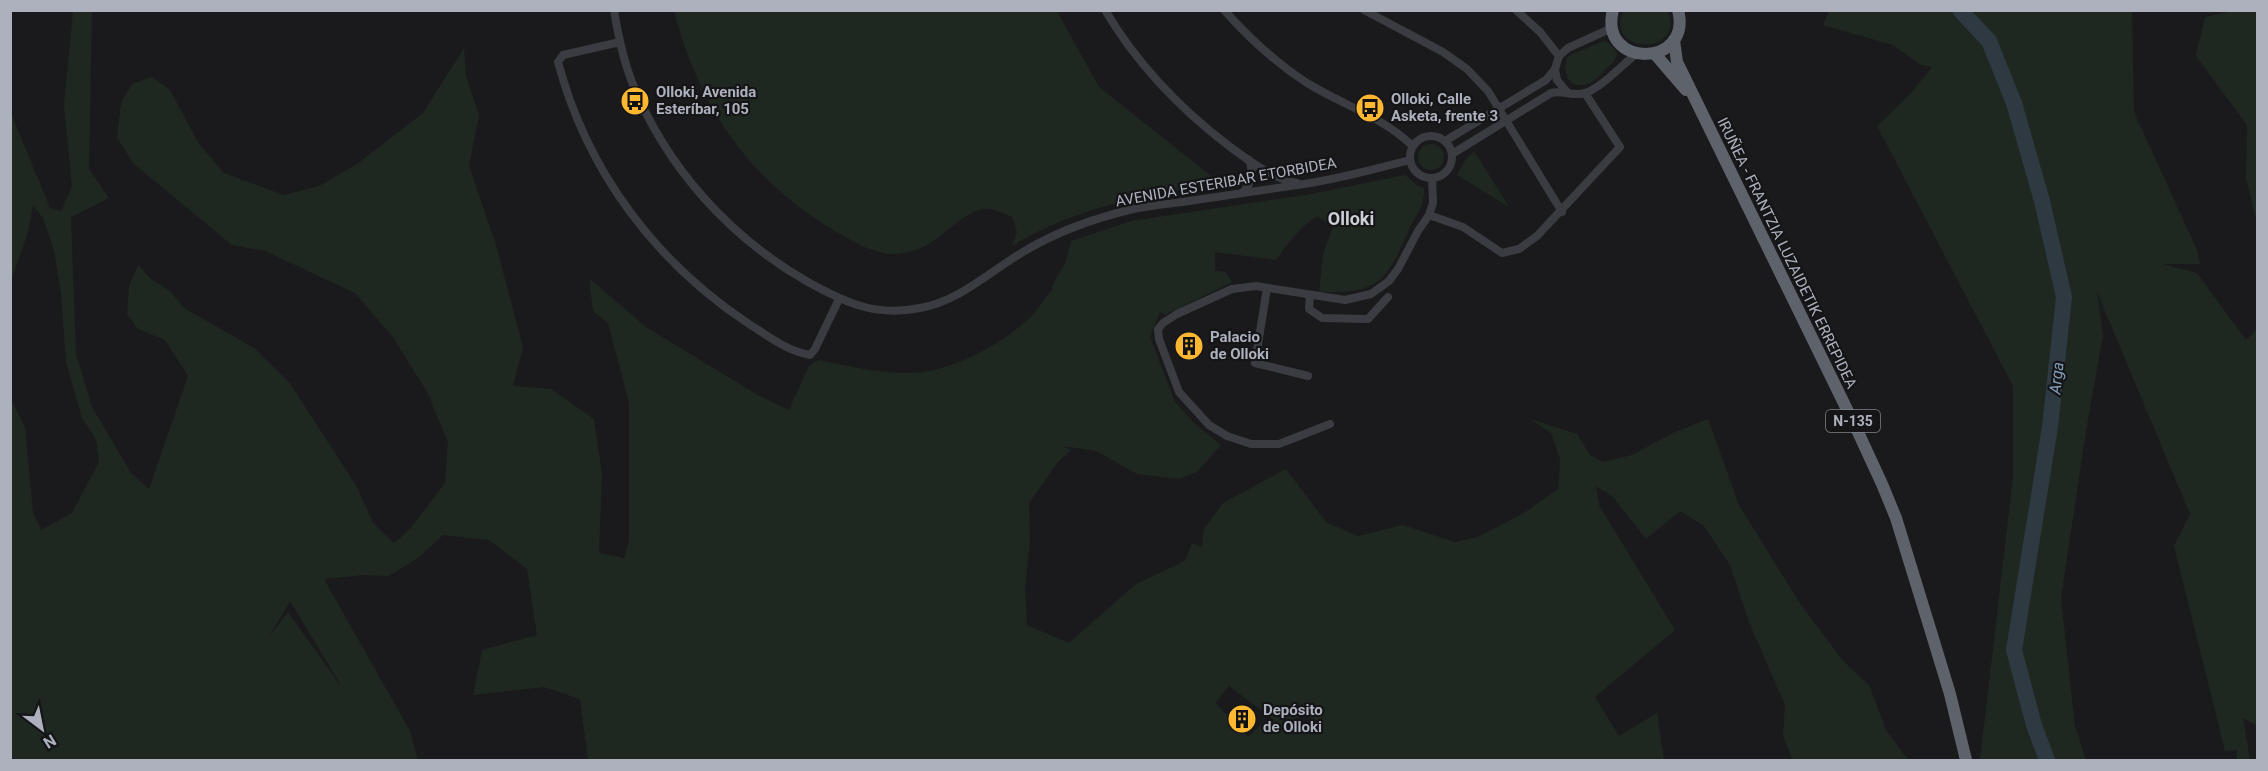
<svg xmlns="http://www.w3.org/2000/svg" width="2268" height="771" viewBox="0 0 2268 771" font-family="Roboto,sans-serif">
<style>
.green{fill:#1f2820;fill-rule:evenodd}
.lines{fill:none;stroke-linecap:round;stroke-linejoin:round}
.river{stroke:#2e3942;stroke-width:16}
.minor{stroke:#3a3c42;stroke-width:8}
.trunk{stroke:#5e626a;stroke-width:12}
.labels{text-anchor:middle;stroke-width:4.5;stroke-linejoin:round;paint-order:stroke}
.shield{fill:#151517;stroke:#7f828b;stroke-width:1.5}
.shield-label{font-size:14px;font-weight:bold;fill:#acb1bd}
.poi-label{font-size:15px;font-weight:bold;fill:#acb1bd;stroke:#151517;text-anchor:start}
.street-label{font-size:15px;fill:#acb1bd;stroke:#151517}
.water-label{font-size:16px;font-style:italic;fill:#819fb9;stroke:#151517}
.quarter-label{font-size:18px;font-weight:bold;fill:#cdd0d8;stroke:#151517}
</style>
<rect width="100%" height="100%" fill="#1a1a1c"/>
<g class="green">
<path d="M92,10l-3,159 20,29 -38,19 5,137 16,53 39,66 18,16 39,-113 -23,-36 -27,-11 -11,-15 2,-28 9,-21 12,13 20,13 14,17 70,40 35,34 68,105 16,36 21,20 16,-14 35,-46 3,-41 -21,-50 -34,-55 -38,-44 -90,-42 -33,-6 -98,-81 -17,-26 4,-35 11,-19 20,-7 18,13 29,54 25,29 60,22 35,-9 38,-22 66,-51 41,-65 2,28 13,39 -10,51 27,79 27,102 -10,39 38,3 43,30 8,55 -3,79 25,5 5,-16v-139l-21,-80 -15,-12 -4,-33 57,49 110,67 33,16 20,-44 9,-6c30,6 59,13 90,13 39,0 87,-25 116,-50 11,-9 20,-23 29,-35h-2l15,-27 5,-20 60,-20 180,-27 94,-19 13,11 6,2c0,22 -7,24 -15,42 -24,54 -30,63 -90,62l4,-38 10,-27 -16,-11c-18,12 -29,27 -41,44l-61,-8v19l10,1 7,10 -67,33 -5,-3 -10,25 25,65 19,21 27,22 -24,27 -18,7 -42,-5 -41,-23 -33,-5 8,4 -13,12 -29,41 1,38 -5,48 2,36 42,18 67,-59 49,-23 7,-18 10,4 2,-18 19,-26 63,-34 40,53 32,14 45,-11 52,17 23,-5 46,-24 34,-24 2,-30 -9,-26 -21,-14 47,15 13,21 13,7 29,-7 41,-22 35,-14 31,86 62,100 43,57 25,23 17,45 22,30h-115l-10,-24 2,-31 -36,-83 -19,-57 -26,-39 -24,-15 -34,28 -33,-42 -17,-11 3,19 76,125 -80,67 24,39 38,-23 7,47h-1076l-8,-61 -36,-12 -71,8 9,-45 55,-15 -10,-66 -38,-29 -46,-5 -25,23 -29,18 -26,-1 -39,4 86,152 8,29h-407v-361l14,29 8,84 8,18 31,-17 27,-51 -3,-23 -14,-21 -16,-56 -5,-68 -7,-44 -11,-32 -10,-13 -5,27 -17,49v-168l39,95 11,3 11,-24 -8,-82 9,-94zM290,601l50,83v1l-52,-73 -19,25zM1229,686l45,34v1l-14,5 -12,11 -33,-34zM1305,713l10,9 -25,2v-1z"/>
<path d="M1830,10l302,1 2,101 63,138 3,14h-38l35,9 49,67 11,-11v397l-14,-8 7,42h-13v-10l-12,1 -51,-205 16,-32 -93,-222 6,43 -17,96 -25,167 14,128 11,34h-106l33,-283v-91l-136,-260 35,-34 20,-25 -11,-2 -28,-20 -70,-20z"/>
<path d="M674,11h383l42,76 121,96c-73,12 -145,24 -208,63l5,-14 -5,-15c-10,-4 -19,-9 -30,-8 -16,2 -41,29 -57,37 -6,3 -15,6 -22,7 -22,5 -45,-9 -63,-19 -88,-50 -141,-126 -166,-223z"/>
<path d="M1668,11c18,45 -64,44 -45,0z"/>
<path d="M2233,11h24v213l-11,-47 1,-52 -51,-69 9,-39z"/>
<path d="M1604,41l4,1 9,11c-1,8 -5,10 -10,15 -7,7 -13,15 -23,17 -18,3 -22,-17 -16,-29z"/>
<circle cx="1431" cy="157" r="13"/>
<path d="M1474,151l35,56 -52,-32 9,-16z"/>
</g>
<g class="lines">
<path class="river" d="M1960,10l29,31 25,62 28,98 22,96 -14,130 -36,223 20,75 13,35"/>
<g class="minor">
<path d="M614,10c4,25 9,49 18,72 34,85 97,155 176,200 38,21 68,35 112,26 40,-7 69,-36 103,-56 33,-20 72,-34 110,-43 16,-3 33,-5 49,-7 40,-6 81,-12 122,-18 35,-5 71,-15 106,-24"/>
<path d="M1105,10c32,54 74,98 124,136 20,15 43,32 68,37"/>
<path d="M1224,10c25,28 52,53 83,73 38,23 72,32 106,63"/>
<path d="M1364,10l79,42 24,17 21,22 74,121"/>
<path d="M1516,10l24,22 19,24"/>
<path d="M620,42l-57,13 -5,7c29,109 97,200 191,262 19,12 38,27 61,31l5,-6 24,-50"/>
<path d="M1555,69l2,11 10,12"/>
<circle cx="1431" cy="157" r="21"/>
<path d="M1445,141l101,-61 9,-11 4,-13 9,-8 44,-20"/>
<path d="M1452,154l99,-61c12,-3 23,4 34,0 16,-5 37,-28 51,-39"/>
<path d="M1243,192c9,-9 11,-20 6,-32"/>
<path d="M1429,215l34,12 39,26 17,-4 18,-13 83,-89 -35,-54"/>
<path d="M1267,288l-12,75 53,13"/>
<path d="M1310,295l-1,14 13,9 46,1 20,-22"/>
<path d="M1330,424l-51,20h-28l-24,-8 -18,-11 -30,-33 -20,-53 -1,-10 5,-6 14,-9 55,-25 24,-3 89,14 26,-6 18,-13 9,-12 20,-38 11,-16 4,-12 -1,-25"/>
</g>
<g class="trunk">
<path d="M1613,10c-15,59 80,58 65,0"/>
<path d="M1674,40l3,22 181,370 24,52 14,34 36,117 18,59 16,66"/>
<path d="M1655,54l31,36"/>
</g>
</g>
<defs>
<g id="bus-disc" transform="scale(1.5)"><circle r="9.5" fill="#feb730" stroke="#151517"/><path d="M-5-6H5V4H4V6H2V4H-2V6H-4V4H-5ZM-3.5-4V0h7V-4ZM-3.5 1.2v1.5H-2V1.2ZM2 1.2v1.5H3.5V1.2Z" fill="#111"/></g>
<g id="building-disc" transform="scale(1.5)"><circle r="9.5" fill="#feb730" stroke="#151517"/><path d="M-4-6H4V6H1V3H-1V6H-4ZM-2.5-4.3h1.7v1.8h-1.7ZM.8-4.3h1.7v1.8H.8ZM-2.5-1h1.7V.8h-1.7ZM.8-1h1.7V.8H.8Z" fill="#111"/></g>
</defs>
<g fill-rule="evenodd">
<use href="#bus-disc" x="635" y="101"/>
<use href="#bus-disc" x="1370" y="108"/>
<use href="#building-disc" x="1189" y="346"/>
<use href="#building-disc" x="1242" y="719"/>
</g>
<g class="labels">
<rect class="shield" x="1826" y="410" width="54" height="22" rx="4.5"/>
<g class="shield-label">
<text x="1853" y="426">N-135</text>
</g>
<g class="poi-label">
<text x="656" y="97">Olloki, Avenida<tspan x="656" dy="17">Esteríbar, 105</tspan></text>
<text x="1391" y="104">Olloki, Calle<tspan x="1391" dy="17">Asketa, frente 3</tspan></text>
<text x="1210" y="342">Palacio<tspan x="1210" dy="17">de Olloki</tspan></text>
<text x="1263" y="715">Depósito<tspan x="1263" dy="17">de Olloki</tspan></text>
</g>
<g class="street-label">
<text transform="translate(1226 182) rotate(-10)" y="5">AVENIDA ESTERIBAR ETORBIDEA</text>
<text transform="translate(1787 253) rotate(64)" y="5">IRUÑEA - FRANTZIA LUZAIDETIK ERREPIDEA</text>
</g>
<g class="water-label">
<text transform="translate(2056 378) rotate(-84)" y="6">Arga</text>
</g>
<g class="quarter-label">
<text x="1351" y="225">Olloki</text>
</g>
</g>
<rect width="2268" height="771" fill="none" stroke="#acb1bd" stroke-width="24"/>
<g transform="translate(42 729) rotate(148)" stroke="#151517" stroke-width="4.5" paint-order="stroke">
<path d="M0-4.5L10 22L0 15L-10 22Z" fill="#acb1bd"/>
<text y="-9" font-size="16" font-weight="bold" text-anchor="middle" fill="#acb1bd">N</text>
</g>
</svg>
